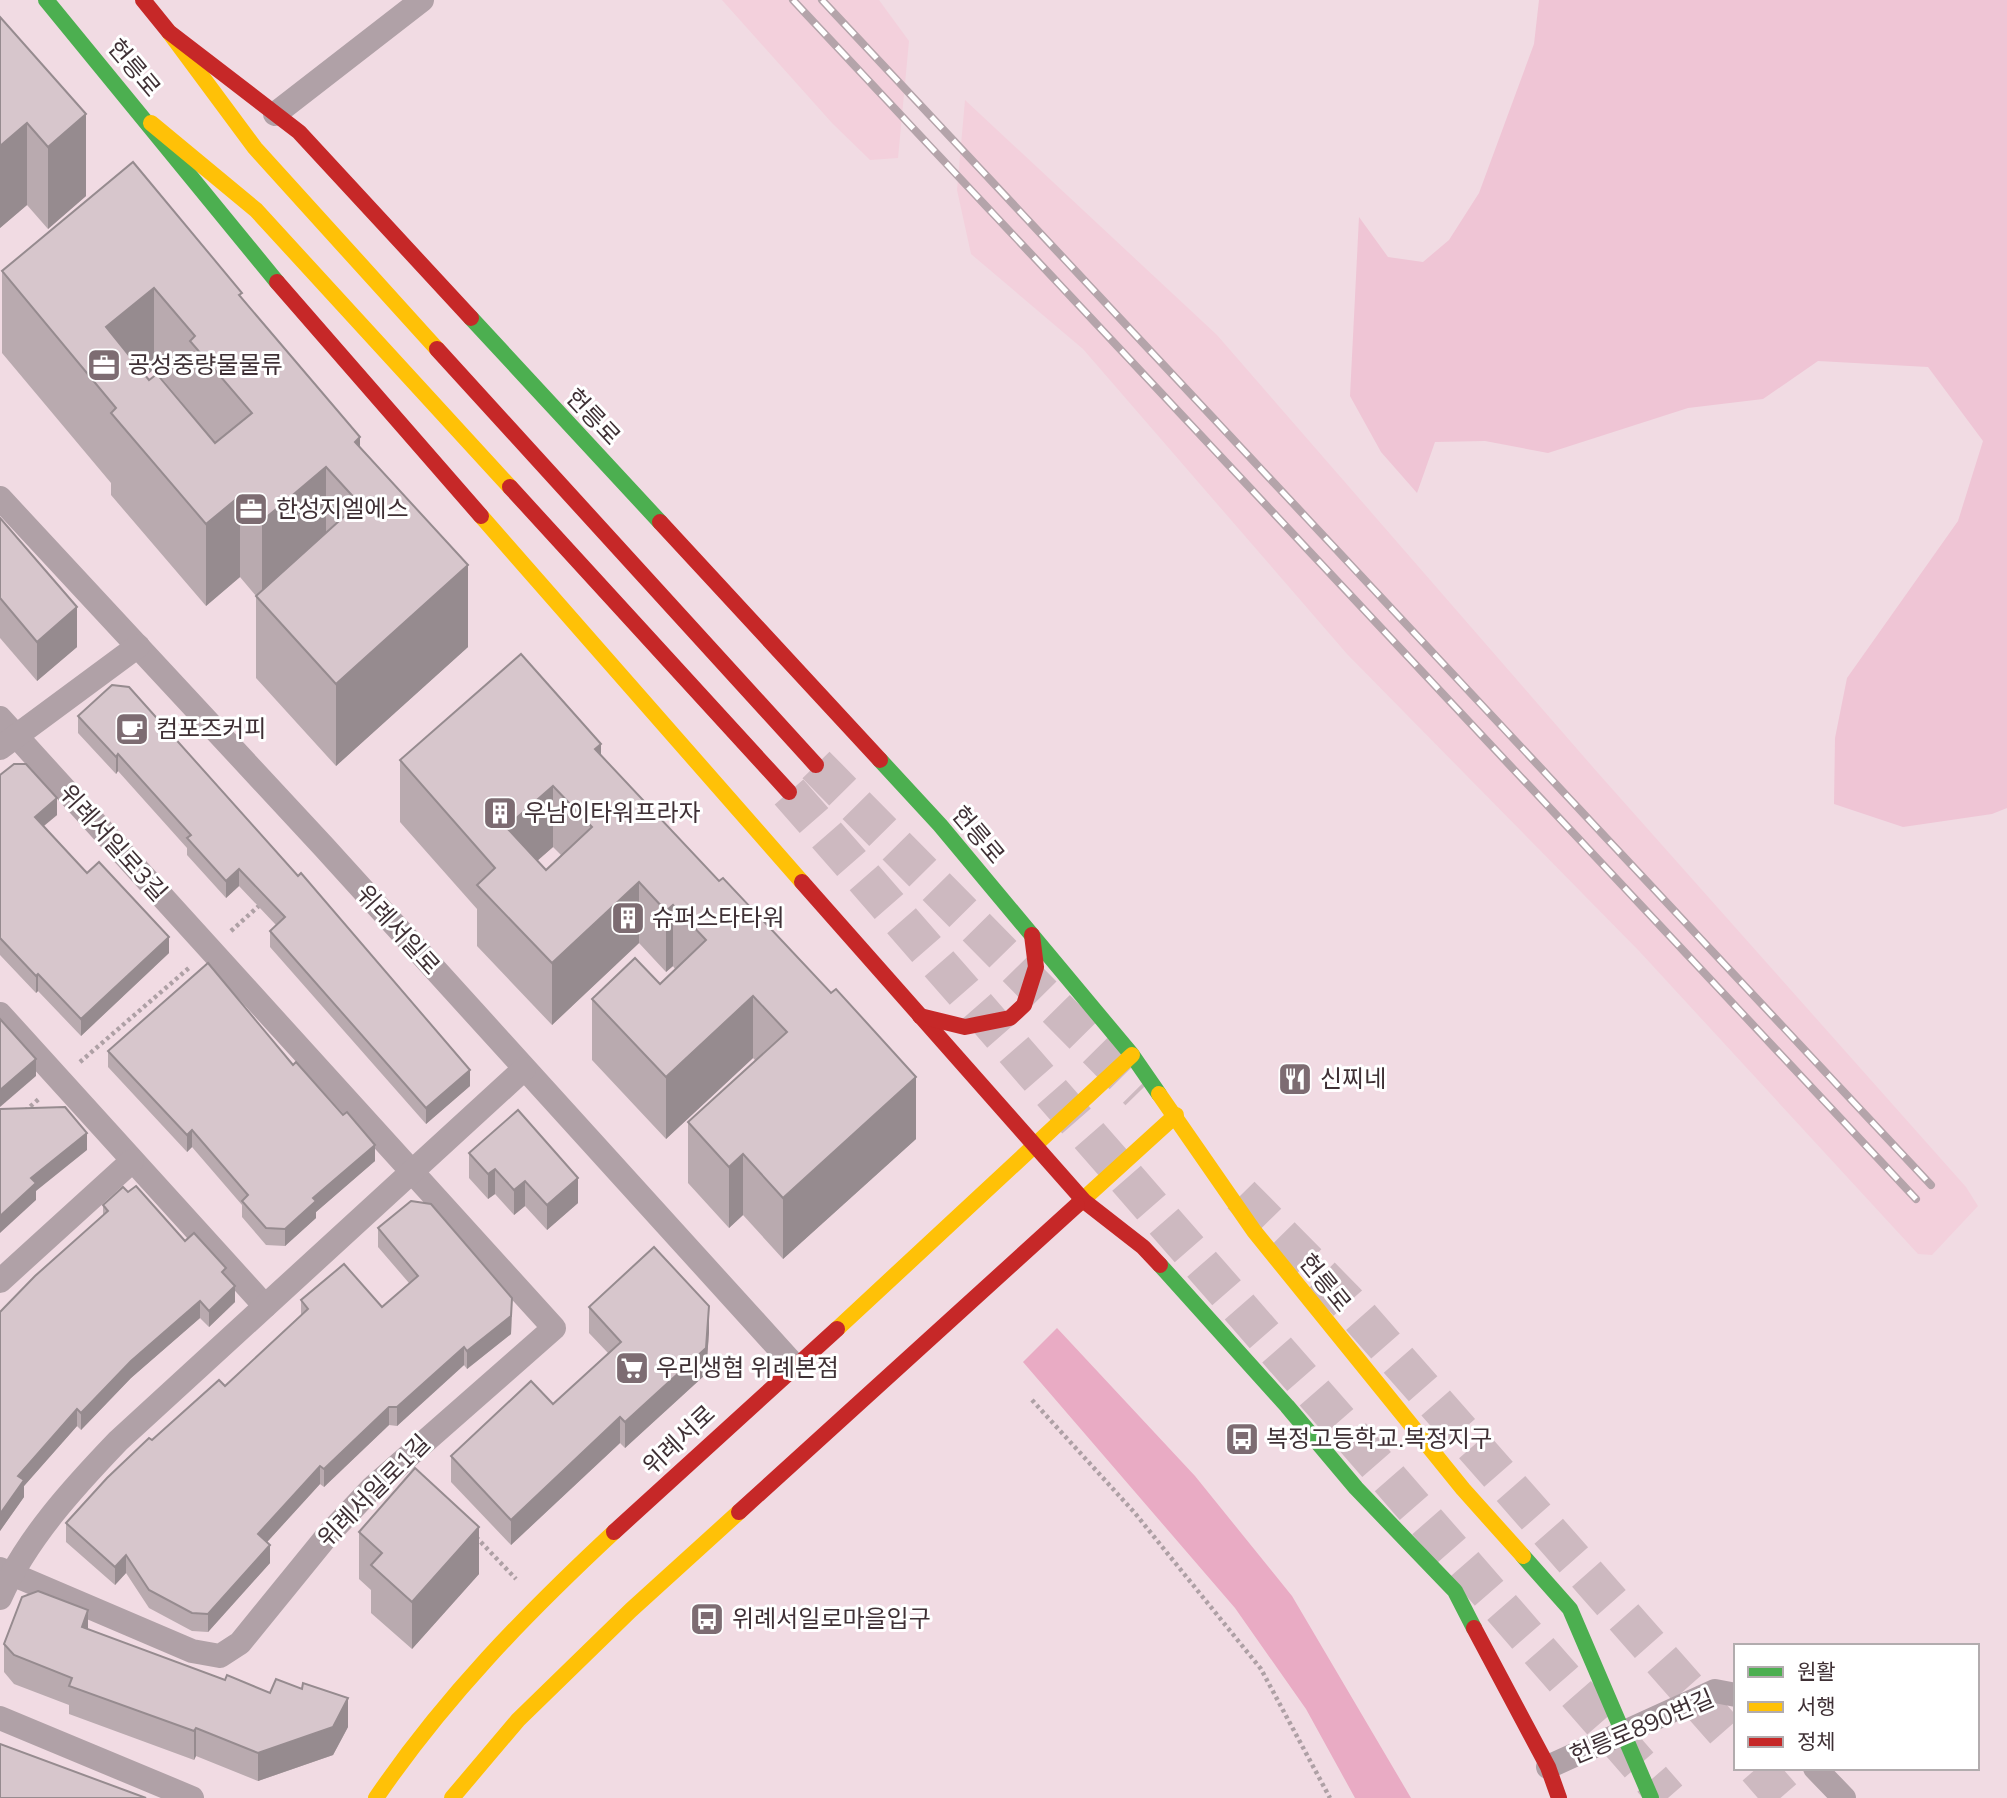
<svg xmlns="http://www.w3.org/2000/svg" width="2007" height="1798" viewBox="0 0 2007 1798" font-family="Mulish,'Noto Sans KR',sans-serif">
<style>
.built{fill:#f3d0dc}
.green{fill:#efc5d5}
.water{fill:#e9abc4}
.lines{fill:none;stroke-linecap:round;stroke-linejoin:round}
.primary-tunnel{stroke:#cdb9c0;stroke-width:38;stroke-dasharray:38 19;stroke-linecap:butt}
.path{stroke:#aea0a5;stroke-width:4.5;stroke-dasharray:3.5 3.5;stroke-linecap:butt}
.street{stroke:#b0a1a7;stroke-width:24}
.fast{stroke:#4caf50;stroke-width:16}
.slow{stroke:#ffc107;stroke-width:16}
.jam{stroke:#c62828;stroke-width:16}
.rail-casing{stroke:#b4a4aa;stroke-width:8}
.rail{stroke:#fff;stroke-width:5;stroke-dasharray:16;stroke-linecap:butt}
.wall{fill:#b9aaaf;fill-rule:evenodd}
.shaded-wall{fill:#968b8f}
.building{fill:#d7c6cc;stroke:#968b8f;stroke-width:2;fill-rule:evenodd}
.labels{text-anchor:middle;stroke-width:6;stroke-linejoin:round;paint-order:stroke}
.street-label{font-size:24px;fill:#3f3035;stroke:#fff}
.poi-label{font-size:24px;fill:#3f3035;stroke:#fff;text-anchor:start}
</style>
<rect width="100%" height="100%" fill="#f1dbe3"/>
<g class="built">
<path d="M722,0h157l30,41 -11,117 -28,2 -38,-37z"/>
<path d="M965,100l252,235 381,438 368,414 12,19 -46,49 -14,-1 -278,-302 -293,-298 -264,-305 -112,-95 -14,-64z"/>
</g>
<path class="green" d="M1539,0h468v808l-15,6 -89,13 -69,-23 1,-66 12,-60 111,-157 25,-80 -55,-74 -110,-6 -55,38 -75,9 -140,45 -63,-12 -50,1 -18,51 -36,-41 -31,-56 9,-179 29,40 35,5 26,-22 30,-47 55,-149z"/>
<path class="water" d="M1057,1328l138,148 97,120 119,202h-56l-49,-89 -71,-101 -212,-246z"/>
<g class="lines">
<g class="primary-tunnel">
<path d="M816,765l323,327"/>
<path d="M789,792l879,1006"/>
<path d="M1241,1195l104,105 391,444"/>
<path d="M1757,1768l26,30"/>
</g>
<g class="path">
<path d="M231,931l30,-27"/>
<path d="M80,1062l110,-95"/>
<path d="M25,1111l15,-13"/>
<path d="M1032,1400l102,112 127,157 69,129"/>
<path d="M476,1537l40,42"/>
</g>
<g class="street">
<path d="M275,114l147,-114"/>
<path d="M0,498l324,349 470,518"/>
<path d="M0,718l554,610 -182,160 -45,48 -87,107 -20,13 -28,-5 -192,-82"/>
<path d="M0,748l138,-102"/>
<path d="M0,1014l265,292"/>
<path d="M0,1281l132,-120"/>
<path d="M0,1598c27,-60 73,-110 118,-157l406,-372"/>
<path d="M0,1718l192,80"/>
<path d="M1548,1767l167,-76 21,4"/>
<path d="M1815,1768l29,30"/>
</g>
<g class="fast">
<path d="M46,0l231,282"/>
<path d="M471,318l189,204"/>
<path d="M880,760l60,65 192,230 27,39"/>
<path d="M1160,1265l127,141 69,82 99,103 19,37"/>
<path d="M1523,1556l47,53 81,189"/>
</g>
<g class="slow">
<path d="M169,32l86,116 182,201"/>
<path d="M151,123l105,87 254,277"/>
<path d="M481,516l321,366"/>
<path d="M1159,1094l95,137 209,258 60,67"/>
<path d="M1077,1205l99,-90"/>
<path d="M837,1329l295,-274"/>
<path d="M376,1798c68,-100 150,-184 238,-266"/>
<path d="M452,1798l66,-78 113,-110 108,-98"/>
</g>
<g class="jam">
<path d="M143,0l26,32 130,100 172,186"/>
<path d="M277,282l204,234"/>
<path d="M437,349l379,416"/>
<path d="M510,487l279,305"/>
<path d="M660,522l220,238"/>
<path d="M802,882l282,319 59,46 17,18"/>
<path d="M920,1016l45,11 45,-9 14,-13 12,-38 -4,-32"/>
<path d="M739,1512l338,-307"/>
<path d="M614,1532l223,-203"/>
<path d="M1474,1628l74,139 11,31"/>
</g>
<g class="rail-casing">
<g id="rail">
<path d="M793,0l1123,1199"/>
<path d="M822,0l1109,1185"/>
</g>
</g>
<use href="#rail" class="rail"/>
</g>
<g class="wall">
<path d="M0,17l86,179 -38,33 -21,-24 -27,23z"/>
<path d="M2,271l240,27 118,149 108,200 -132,119 -80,-88v-82l-16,-19 -34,29 -95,-111v-12l-109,-130zM154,369l36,43v1l-41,-33 -3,-4z"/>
<path d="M0,518l77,129 -40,34 -37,-43z"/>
<path d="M78,716l392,370 -44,38 -156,-177v-16l6,-6 -37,-39 -13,12 -39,-43v-7l-69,-77 -2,3 -38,-41z"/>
<path d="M601,755l315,384 -133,120 -40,-44 -14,13 -41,-45v-61l68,-61 -3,-3 -87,81 -74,-79v-61l68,-15 15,-15 -2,-3 -7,6 -27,-29 -87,82 -75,-79v-37l-77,-87v-62zM553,847l8,8 -15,15 -9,-9z"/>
<path d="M0,775l57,40 -13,11 43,47 82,80 -88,83 -43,-45 -2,2 -36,-38z"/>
<path d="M108,1051l185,14 82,96 -59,51v6l-31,28 -19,-1 -24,-28v-12l-50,-58 -5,5 -79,-85z"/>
<path d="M469,1153l109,50 -31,27 -22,-24 -11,9 -19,-21 -7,5 -19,-21z"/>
<path d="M103,1205l82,36 41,35 9,26 -26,25 -9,-9 -69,60 -50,52 -4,-4 -53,60v11l-24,34v-219l103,-96z"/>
<path d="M378,1228l134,88 -1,18 -44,35 -3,-4 -67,61 -8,-1 -65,62 -4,-3 -53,58 3,21 -62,69 -16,-1 -43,-23 -23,-35 -11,12 -49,-43v-19l86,-83 73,-54 76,-70v-16l81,7 27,-24 -31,-36z"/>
<path d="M589,1307l120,25 -3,42 -81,74 -5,-5 -109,102 -60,-63v-26l102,-52 55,-51 -19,-20z"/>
<path d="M359,1532l120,42 -67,75 -41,-36v-23l-12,-11z"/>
<path d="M88,1630l260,97 -15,28 -75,26 -62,-25 -2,4 -125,-46v-9l-55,-21 -10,-12v-28z"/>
</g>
<g class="shaded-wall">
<path d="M86,114v82l-38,33v-82z"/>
<path d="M27,123v82l-27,23v-82z"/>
<path d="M154,288v81l-42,35 -6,-77z"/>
<path d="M360,437v82l-5,-77z"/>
<path d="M326,467v82l-64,54v-82z"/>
<path d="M240,496v81l-34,29v-82z"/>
<path d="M468,565v82l-132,119v-82z"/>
<path d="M77,607v40l-40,34v-39z"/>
<path d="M601,744v61l-6,-56z"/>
<path d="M118,754v17l-2,3v-17z"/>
<path d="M553,786v61l-47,41v-61z"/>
<path d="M57,798v17l-22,18v-16z"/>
<path d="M239,869v17l-13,12v-17z"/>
<path d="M639,882v61l-87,82v-62z"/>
<path d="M673,905v61l-7,6v-61z"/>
<path d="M169,937v16l-88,83v-17z"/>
<path d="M38,974v17l-2,2v-17z"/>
<path d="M753,996v62l-87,81v-62z"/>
<path d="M36,1059v17l-36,31v-17z"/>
<path d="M470,1070v16l-44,38v-16z"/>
<path d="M916,1077v62l-133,120v-61z"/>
<path d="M192,1130v17l-5,5v-17z"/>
<path d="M87,1133v17l-51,41v9l-36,33v-17l31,-38z"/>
<path d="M375,1145v16l-59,51v6l-31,28v-17l28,-31z"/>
<path d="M743,1154v61l-14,13v-61z"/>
<path d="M495,1169v25l-7,5v-25z"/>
<path d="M578,1178v25l-31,27v-25z"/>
<path d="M525,1181v25l-11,9v-25z"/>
<path d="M235,1286v16l-26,25v-16z"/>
<path d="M512,1298l-1,36 -44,35v-18z"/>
<path d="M200,1301v17l-69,60 -50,52v-17l50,-52z"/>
<path d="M709,1306v26l-3,42 -81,74v-26z"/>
<path d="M464,1347v18l-67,61v-19z"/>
<path d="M389,1407v18l-65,62v-18z"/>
<path d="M77,1409v17l-53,60v11l-24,34v-17l18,-38z"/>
<path d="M620,1417v26l-109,102v-25z"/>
<path d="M320,1466v18l-62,68v-18z"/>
<path d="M479,1527v47l-67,75v-47z"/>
<path d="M270,1545v18l-62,69v-18z"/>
<path d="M126,1555v18l-11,12v-18z"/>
<path d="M88,1610v28l-6,-11z"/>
<path d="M348,1698v29l-15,28 -75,26v-28z"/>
<path d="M196,1728v28l-2,4v-29z"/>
</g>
<g class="building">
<path d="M0,17l86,97 -38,33 -21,-24 -27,23z"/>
<path d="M133,162l109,131 -3,2 121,142 -5,5 113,123 -132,119 -80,-88 103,-93 -33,-36 -64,54 -22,-25 -34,28 -95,-111 5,-5 -114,-137zM154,288l41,48 -5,5 62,72 -37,30 -58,-69 -8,6 -43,-53z"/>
<path d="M0,518l77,89 -40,35 -37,-44z"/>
<path d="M521,654l80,90 -6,5 124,132 4,-3 108,115 5,-4 80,88 -133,121 -40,-44 -14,13 -41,-45 99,-90 -34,-36 -87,81 -74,-78 43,-41 25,26 46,-44 -33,-35 -7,6 -27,-29 -87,81 -75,-78 18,-17 -95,-108zM553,786l39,41 -46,43 -40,-43z"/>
<path d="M112,685l17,2 169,189 3,-3 169,197 -44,38 -156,-177 15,-14 -46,-48 -13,12 -39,-43 4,-3 -73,-81 -2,3 -38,-41z"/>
<path d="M14,764h12l31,34 -22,19 52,56 12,-11 70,75 -88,82 -43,-45 -2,2 -36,-38v-163z"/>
<path d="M208,963l85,102 3,-3 47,53 4,-3 28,33 -62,53 3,3 -31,28 -19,-1 -24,-27 6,-6 -56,-65 -5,5 -79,-84z"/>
<path d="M0,1019l36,40 -36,31z"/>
<path d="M65,1107l22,26 -56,45 5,5 -36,33v-107z"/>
<path d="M518,1110l60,68 -31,27 -22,-24 -11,9 -19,-21 -7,5 -19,-21z"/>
<path d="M136,1186l49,55 9,-8 32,35 -4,4 13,14 -26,25 -9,-10 -69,60 -50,52 -4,-4 -59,67 6,4 -24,34v-202l35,-36 73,-65 -5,-6 20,-18 5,5z"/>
<path d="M411,1201l20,3 81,94 -1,18 -44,35 -3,-4 -67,60h-8l-65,62 -4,-3 -62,68 12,11 -62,69 -16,-1 -43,-23 -23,-35 -11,12 -49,-44 41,-45 42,-40 3,2 67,-60 6,6 83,-77 -7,-9 43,-36 38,43 36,-31 -40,-48z"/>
<path d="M654,1247l55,59 -3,42 -81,74 -5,-5 -109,103 -60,-64 80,-75 22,23 68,-62 -32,-35z"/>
<path d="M415,1468l64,59 -67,75 -41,-37 11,-12 -23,-21z"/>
<path d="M38,1591l50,19 -6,17 143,53 2,-5 43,18 6,-14 26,10 1,-6 45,15 -15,29 -75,26 -62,-25 -2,3 -125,-45 3,-8 -58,-23 -10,-11 18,-47z"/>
<path d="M0,1744l146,54h-146z"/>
</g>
<defs>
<g id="office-square" transform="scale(1.75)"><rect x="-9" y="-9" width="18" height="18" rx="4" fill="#7d6c72" stroke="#fff"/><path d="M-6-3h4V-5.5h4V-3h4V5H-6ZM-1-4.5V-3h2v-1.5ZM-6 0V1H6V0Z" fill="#fff"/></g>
<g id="cafe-square" transform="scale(1.75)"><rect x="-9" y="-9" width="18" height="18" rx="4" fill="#7d6c72" stroke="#fff"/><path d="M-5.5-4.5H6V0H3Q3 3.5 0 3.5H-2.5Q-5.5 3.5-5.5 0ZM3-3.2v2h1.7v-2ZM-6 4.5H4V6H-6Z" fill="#fff"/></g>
<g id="building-square" transform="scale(1.75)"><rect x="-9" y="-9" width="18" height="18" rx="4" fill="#7d6c72" stroke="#fff"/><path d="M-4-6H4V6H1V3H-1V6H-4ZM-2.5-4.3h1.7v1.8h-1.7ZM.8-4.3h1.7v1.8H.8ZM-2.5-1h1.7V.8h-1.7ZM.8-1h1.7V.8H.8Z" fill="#fff"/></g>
<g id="restaurant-square" transform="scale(1.75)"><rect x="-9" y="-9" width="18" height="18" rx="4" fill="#7d6c72" stroke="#fff"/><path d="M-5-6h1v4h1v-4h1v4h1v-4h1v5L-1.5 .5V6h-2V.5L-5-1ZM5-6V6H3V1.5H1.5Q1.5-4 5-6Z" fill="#fff"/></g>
<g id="supermarket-square" transform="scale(1.75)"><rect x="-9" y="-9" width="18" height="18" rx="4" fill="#7d6c72" stroke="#fff"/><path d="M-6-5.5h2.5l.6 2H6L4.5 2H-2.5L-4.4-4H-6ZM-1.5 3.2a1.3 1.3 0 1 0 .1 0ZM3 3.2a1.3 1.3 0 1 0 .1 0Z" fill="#fff"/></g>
<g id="bus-square" transform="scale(1.75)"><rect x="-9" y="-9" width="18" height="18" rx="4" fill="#7d6c72" stroke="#fff"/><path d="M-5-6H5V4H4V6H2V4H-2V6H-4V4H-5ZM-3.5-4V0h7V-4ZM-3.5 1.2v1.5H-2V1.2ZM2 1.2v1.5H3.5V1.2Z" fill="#fff"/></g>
</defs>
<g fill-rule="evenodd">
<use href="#office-square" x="104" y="365"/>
<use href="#office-square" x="251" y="509"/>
<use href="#cafe-square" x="132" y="729"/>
<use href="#building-square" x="500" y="813"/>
<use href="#building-square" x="628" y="918"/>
<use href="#restaurant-square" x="1295" y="1079"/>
<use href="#supermarket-square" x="632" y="1368"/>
<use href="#bus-square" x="1242" y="1439"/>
<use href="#bus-square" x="707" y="1619"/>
</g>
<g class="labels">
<g class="street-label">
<text transform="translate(134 68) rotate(50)" y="8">헌릉로</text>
<text transform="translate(593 417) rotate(47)" y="8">헌릉로</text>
<text transform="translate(978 835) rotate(50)" y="8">헌릉로</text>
<text transform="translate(113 843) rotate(48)" y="8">위례서일로3길</text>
<text transform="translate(398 930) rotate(48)" y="8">위례서일로</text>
<text transform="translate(1325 1283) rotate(51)" y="8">헌릉로</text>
<text transform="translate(679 1440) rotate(-43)" y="8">위례서로</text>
<text transform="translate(374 1491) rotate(-45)" y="8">위례서일로1길</text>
<text transform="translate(1642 1727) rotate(-23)" y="8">헌릉로890번길</text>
</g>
<g class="poi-label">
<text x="128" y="373">공성중량물물류</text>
<text x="276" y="517">한성지엘에스</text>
<text x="156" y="737">컴포즈커피</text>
<text x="524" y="821">우남이타워프라자</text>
<text x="652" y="926">슈퍼스타타워</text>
<text x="1320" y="1087">신찌네</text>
<text x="656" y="1376">우리생협 위례본점</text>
<text x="1266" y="1447">복정고등학교.복정지구</text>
<text x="732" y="1627">위례서일로마을입구</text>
</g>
</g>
<rect x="1734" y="1644" width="245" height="126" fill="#ffffff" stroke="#b2acae" stroke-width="2"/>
<rect x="1748" y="1667" width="35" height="10" fill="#4caf50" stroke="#b2acae" stroke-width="2"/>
<text x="1797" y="1679" font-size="21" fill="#3f3035">원활</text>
<rect x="1748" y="1702" width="35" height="10" fill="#ffc107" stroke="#b2acae" stroke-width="2"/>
<text x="1797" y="1714" font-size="21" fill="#3f3035">서행</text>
<rect x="1748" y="1737" width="35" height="10" fill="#c62828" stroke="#b2acae" stroke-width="2"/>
<text x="1797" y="1749" font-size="21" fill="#3f3035">정체</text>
</svg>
